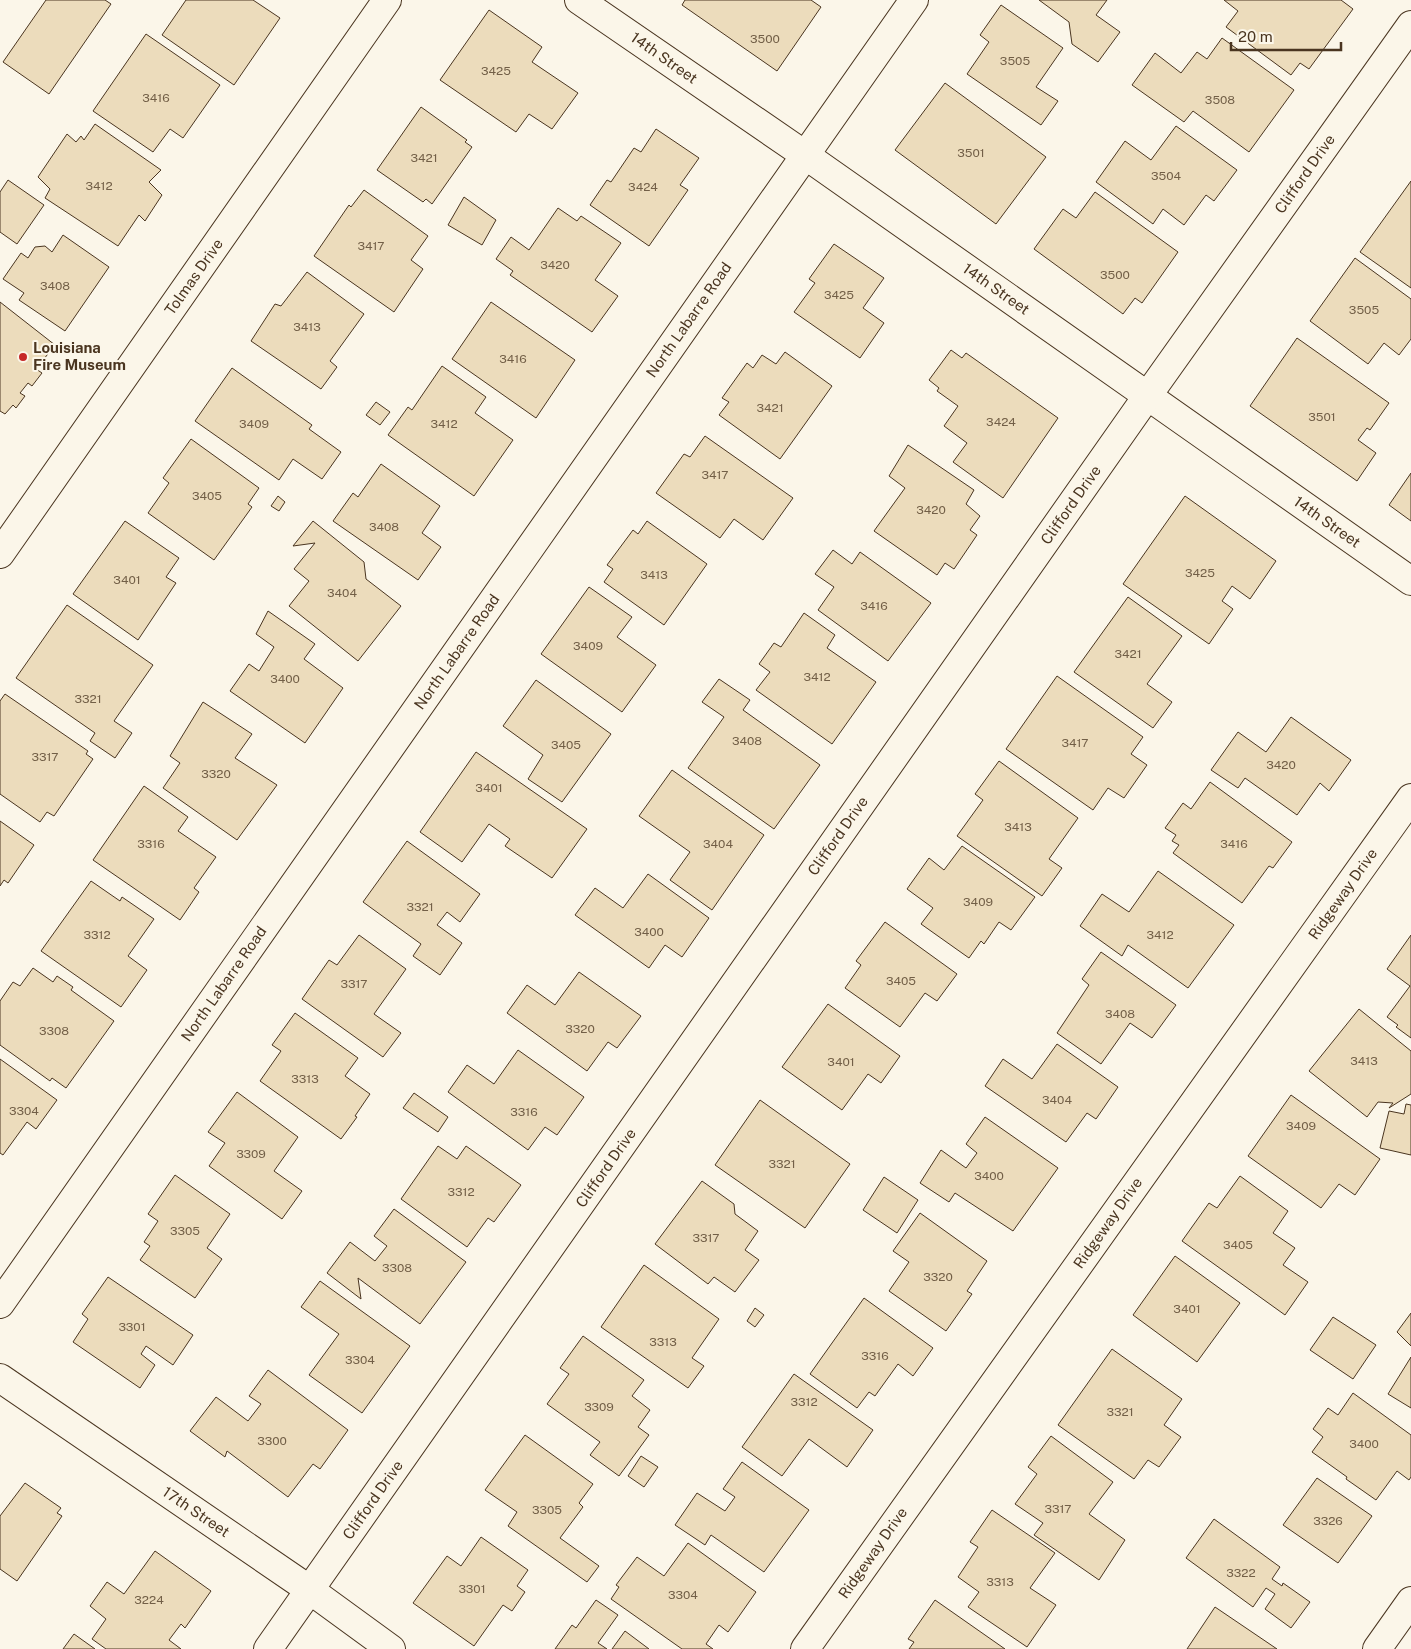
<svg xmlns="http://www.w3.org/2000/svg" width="1411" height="1649" viewBox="0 0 1411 1649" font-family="'Public Sans',sans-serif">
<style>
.building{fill:#ecdcbc;stroke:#4a3520}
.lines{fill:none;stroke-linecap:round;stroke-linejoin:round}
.minor-casing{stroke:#4a3520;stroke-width:30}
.minor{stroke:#fbf6e9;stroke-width:28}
.poi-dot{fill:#c62828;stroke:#fbf6e9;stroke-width:2}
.labels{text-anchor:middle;stroke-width:4;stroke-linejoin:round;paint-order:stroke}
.number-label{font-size:12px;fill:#725f47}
.street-label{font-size:15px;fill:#4a3520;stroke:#fbf6e9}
.poi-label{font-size:15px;font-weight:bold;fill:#4a3520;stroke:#fbf6e9;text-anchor:start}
</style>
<rect width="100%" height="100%" fill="#fbf6e9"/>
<g class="building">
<path d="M46,0h59l6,4 -62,90 -46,-32z"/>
<path d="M186,0h67l27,18 -46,67 -72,-50z"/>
<path d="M685,0h126l10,7 -44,64 -95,-66z"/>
<path d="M1039,0h68l-11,15 24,17 -22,30 -26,-18 -3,-22z"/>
<path d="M1224,0h117l12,9 -44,60 -9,-6 -9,12 -65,-48 12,-16z"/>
<path d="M1001,5l62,43 -27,39 22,14 -17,24 -74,-51 22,-32 -9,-7z"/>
<path d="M489,10l53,37 -10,15 46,31 -26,36 -23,-15 -13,18 -76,-52z"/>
<path d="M146,34l74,51 -37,53 -13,-9 -17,23 -60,-41z"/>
<path d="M1222,38l72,52 -45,62 -56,-41 -9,11 -52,-37 23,-32 26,20 16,-21 10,7z"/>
<path d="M945,83l101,74 -50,67 -101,-74z"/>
<path d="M421,107l46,33 -2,2 7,5 -40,57 -6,-5 -3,3 -46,-32z"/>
<path d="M95,124l66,46 -12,12 13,13 -17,26 -6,-6 -21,31 -73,-48 5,-9 -12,-12 29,-43 9,8 5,-6 3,4z"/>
<path d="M1176,126l61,44 -23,31 -8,-6 -22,30 -21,-16 -10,15 -57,-42 29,-41 26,19z"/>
<path d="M656,129l43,29 -19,27 8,5 -39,56 -59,-41 17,-25 4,2 23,-34 7,4z"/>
<path d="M8,180l36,25 -27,39 -17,-12v-40z"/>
<path d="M1411,181v107l-51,-36z"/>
<path d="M364,190l64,46 -17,24 12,9 -29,43 -80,-56 35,-51 2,2z"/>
<path d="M1095,192l83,60 -36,51 -7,-5 -12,16 -89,-65 29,-40 13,9z"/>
<path d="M464,197l32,23 -14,25 -34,-20z"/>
<path d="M558,208l19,13 4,-5 40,27 -26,37 23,16 -26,36 -82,-57 3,-4 -17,-12 15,-22 18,13z"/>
<path d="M63,235l46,32 -44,64 -46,-31 5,-7 -21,-14 18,-26 7,5 7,-11 10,-1 7,6z"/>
<path d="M834,244l50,34 -21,30 21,15 -24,35 -66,-46 21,-29 -6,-4z"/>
<path d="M1355,258l56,41v40l-12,16 -15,-12 -16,21 -58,-43z"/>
<path d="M307,272l57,42 -34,47 7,6 -16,22 -70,-48 24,-37 6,2z"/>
<path d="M0,302l55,43 -19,24 6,4 -10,13 -4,-3 -8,10 5,3 -9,12 -3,-3 -8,9 -5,-3z"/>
<path d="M491,302l84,58 -39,58 -84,-59z"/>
<path d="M1297,338l92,65 -19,27 -3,-2 -9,12 18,13 -19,28 -107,-75z"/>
<path d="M951,350l11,8 4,-5 92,65 -55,80 -50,-36 14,-19 -23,-17 14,-20 -21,-15 2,-3 -10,-8z"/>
<path d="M785,352l47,34 -52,73 -61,-44 10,-13 -7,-4 25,-35 6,5 9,-13 14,9z"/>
<path d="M442,366l44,31 -11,16 38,27 -39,56 -86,-61 20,-28 4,3z"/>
<path d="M232,368l80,57 -3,4 32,23 -19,27 -29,-20 -14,21 -84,-59z"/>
<path d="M376,402l14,10 -10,13 -14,-10z"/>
<path d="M705,436l88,62 -30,42 -29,-21 -14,19 -64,-45 28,-39 6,3z"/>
<path d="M191,439l68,49 -11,16 4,3 -38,53 -66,-47 21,-30 -6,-5z"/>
<path d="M908,445l66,45 -8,14 14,12 -10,14 7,5 -23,34 -9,-6 -8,12 -63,-44 31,-43 -16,-12z"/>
<path d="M381,464l59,42 -18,27 19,14 -23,33 -85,-59 20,-28 5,4z"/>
<path d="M1411,473v48l-22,-16z"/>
<path d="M278,496l7,6 -6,9 -8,-5z"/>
<path d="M1185,496l91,65 -26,38 -18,-13 -10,15 11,8 -24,35 -86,-60z"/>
<path d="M125,521l54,37 -13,19 10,6 -38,57 -65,-46z"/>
<path d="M313,521l51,41 2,17 35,27 -43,55 -69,-55 20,-25 -15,-12 21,-26 -22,3z"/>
<path d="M647,521l60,43 -43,61 -60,-43 9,-13 -6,-4 26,-35 5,4z"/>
<path d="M833,550l19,14 8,-12 71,51 -43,58 -70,-51 16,-23 -19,-13z"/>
<path d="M589,587l43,30 -15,20 39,28 -34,47 -81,-58z"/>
<path d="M1128,597l54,39 -35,48 25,18 -19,26 -79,-56z"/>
<path d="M67,605l86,60 -39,56 18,12 -17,25 -25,-17 5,-8 -79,-55z"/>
<path d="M268,611l47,33 -11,15 39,29 -38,55 -75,-52 19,-27 10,7 15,-24 -18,-13z"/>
<path d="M804,613l31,22 -8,13 49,34 -44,62 -76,-54 14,-18 -11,-8 15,-21 7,4z"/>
<path d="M1057,676l86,61 -12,17 16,11 -23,33 -16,-10 -15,22 -87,-61z"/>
<path d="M719,679l31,21 -7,10 77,55 -46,64 -86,-61 36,-51 -22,-15z"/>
<path d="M536,680l75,54 -49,68 -34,-23 15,-24 -40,-29z"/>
<path d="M5,694l83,57 -2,3 7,5 -39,57 -7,-4 -7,10 -40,-28v-93z"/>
<path d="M203,702l49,32 -17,24 42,27 -40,55 -74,-52 17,-25 -10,-7z"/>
<path d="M1291,717l60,43 -22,31 -9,-8 -23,32 -52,-37 -7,10 -27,-18 27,-38 28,20z"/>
<path d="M476,752l111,77 -35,49 -47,-32 5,-7 -21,-15 -27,38 -42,-30z"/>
<path d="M999,761l79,57 -29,41 13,9 -20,28 -85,-60 26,-36 -8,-6z"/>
<path d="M672,770l92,65 -52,75 -42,-30 20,-28 -51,-36z"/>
<path d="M1210,782l82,60 -19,26 -4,-2 -27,37 -69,-50 6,-8 -7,-4 4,-6 -11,-7 18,-25 8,6z"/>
<path d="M144,786l44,31 -10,14 38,26 -22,31 5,4 -19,28 -87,-60z"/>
<path d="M0,821l34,24 -26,38 -4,-3 -4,6z"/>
<path d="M407,841l73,53 -20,28 -13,-10 -10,13 25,18 -22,32 -27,-19 8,-12 -58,-42z"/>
<path d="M962,846l73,51 -24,33 -12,-8 -15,22 -3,-3 -12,17 -48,-34 12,-16 -26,-19 22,-31 15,12z"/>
<path d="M1158,871l76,54 -46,63 -60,-43 -6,11 -42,-30 22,-32 27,18z"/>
<path d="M648,874l61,44 -27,39 -17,-12 -16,23 -74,-53 20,-27 28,20z"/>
<path d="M91,881l29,20 2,-4 32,22 -26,37 19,14 -26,37 -80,-56z"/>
<path d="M885,922l72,52 -20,27 -12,-8 -25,34 -55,-39 16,-23 -5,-4z"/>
<path d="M359,935l47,34 -32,45 27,19 -18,24 -81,-58 27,-39 8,5z"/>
<path d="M1411,935v103l-15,-11 2,-2 -11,-8 23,-31 -23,-17z"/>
<path d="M1101,952l75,53 -24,33 -22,-15 -29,41 -44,-31 32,-48 -7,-6z"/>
<path d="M33,968l20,14 4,-6 16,11 -2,3 43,31 -48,67 -14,-10 -2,3 -50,-36v-44l13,-19 7,4z"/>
<path d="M579,972l62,44 -24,32 -9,-6 -21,29 -80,-58 20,-28 28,20z"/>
<path d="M828,1004l72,52 -19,27 -13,-9 -26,36 -60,-43z"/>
<path d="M1359,1009l52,42v43l-22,14 4,-5 -15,-1 -11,15 -58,-46z"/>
<path d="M295,1013l63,45 -13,18 25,18 -15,22 2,1 -16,22 -81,-58 21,-30 -9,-6z"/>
<path d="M1057,1044l61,43 -22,32 -9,-6 -21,29 -81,-56 18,-27 29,20z"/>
<path d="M518,1050l66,47 -27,38 -12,-8 -17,23 -80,-58 19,-27 27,19z"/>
<path d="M0,1059l57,41 -21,29 -9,-7 -24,33 -3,-2z"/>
<path d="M237,1092l61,45 -24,34 28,20 -20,28 -73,-53 16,-23 -17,-11z"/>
<path d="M414,1093l34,24 -10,15 -35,-24z"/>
<path d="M1291,1095l89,64 -25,36 -16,-11 -18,24 -73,-52z"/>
<path d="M760,1100l90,64 -45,64 -90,-63z"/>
<path d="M1406,1104l5,1v50l-31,-7 9,-37 15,3z"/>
<path d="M985,1117l73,51 -45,63 -58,-38 -6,9 -29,-19 21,-33 25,18 11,-15 -11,-9z"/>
<path d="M438,1146l19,13 9,-13 55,39 -27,37 -6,-4 -21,29 -66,-48z"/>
<path d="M175,1175l55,39 -23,34 15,11 -27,39 -55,-38 10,-14 -6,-4 14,-21 -10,-7z"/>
<path d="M1240,1176l48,35 -15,22 22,15 -12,17 25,17 -23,33 -103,-74 27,-38 8,5z"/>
<path d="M884,1177l34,23 -21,33 -34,-23z"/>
<path d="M702,1181l32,23 1,10 23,17 -13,19 14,10 -24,32 -21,-15 -6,7 -53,-40z"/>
<path d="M394,1209l72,53 -46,62 -62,-46 3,21 -34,-26 23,-31 25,19 12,-15 -13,-10z"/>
<path d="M920,1213l67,48 -20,30 5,3 -26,37 -57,-40 20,-29 -16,-11z"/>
<path d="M1175,1256l65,47 -43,59 -64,-47z"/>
<path d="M644,1265l75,54 -27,39 12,8 -16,22 -87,-61z"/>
<path d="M108,1277l85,58 -20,30 -27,-19 -5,8 14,11 -15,23 -67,-46 15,-23 -6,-5z"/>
<path d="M320,1281l90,65 -48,67 -53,-38 30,-41 -38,-27z"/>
<path d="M864,1298l69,50 -20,28 -15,-12 -23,32 -6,-4 -12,16 -47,-34z"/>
<path d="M755,1308l9,7 -9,12 -8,-6z"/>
<path d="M1411,1313v33l-14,-14z"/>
<path d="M1333,1317l43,28 -23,34 -43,-29z"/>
<path d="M583,1336l61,44 -12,16 18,14 -12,17 11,8 -30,41 -29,-21 10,-13 -53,-38 22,-30 -9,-6z"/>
<path d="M1112,1349l70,50 -18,26 17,12 -22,30 -11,-7 -14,19 -76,-54z"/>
<path d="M1411,1357v51l-23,-14z"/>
<path d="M268,1370l80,60 -28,39 -7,-5 -25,33 -61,-46 -2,6 -35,-26 26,-34 32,24 13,-17 -12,-8z"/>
<path d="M794,1374l79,56 -26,37 -38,-28 -27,37 -40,-29z"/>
<path d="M1353,1393l58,42v42l-2,3 -12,-9 -21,29 -30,-21 1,-2 -35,-25 11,-15 -10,-8 15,-21 10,7z"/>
<path d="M525,1435l68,49 -14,19 4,4 -23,31 39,28 -12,16 -79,-56 9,-14 -32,-22z"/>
<path d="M1051,1436l62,46 -24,32 36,26 -26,40 -65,-45 9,-12 -28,-19 22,-30 -9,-7z"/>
<path d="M641,1456l17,11 -14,20 -16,-11z"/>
<path d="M742,1462l67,48 -45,62 -53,-37 -6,10 -30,-20 22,-32 28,18 10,-14 -12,-8z"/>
<path d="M1317,1478l55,38 -34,47 -55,-38z"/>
<path d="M25,1483l36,25 -4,5 5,3 -45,65 -17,-12v-53z"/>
<path d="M992,1510l63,43 -25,35 26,17 -29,42 -59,-40 11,-15 -21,-15 20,-30 -8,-5z"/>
<path d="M1214,1519l66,48 -8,12 10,7 1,-3 27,19 -19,26 -26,-19 10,-15 -9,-6 -13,19 -67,-49z"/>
<path d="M481,1537l47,33 -11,16 8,6 -13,19 -9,-6 -29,41 -61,-43 34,-47 14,10z"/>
<path d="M688,1543l68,49 -28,40 -9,-7 -13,19 7,5h-31l-71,-50 8,-12 -3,-2 21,-28 27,19z"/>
<path d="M155,1551l56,40 -26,37 -4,-4 -12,16 12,9h-75l-14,-10 14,-20 -16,-13 17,-24 17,12z"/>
<path d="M596,1600l22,15 -20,28 9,6h-52l17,-24 4,3z"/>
<path d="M935,1600l70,49h-96l5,-7 -6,-3z"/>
<path d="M1215,1607l62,42h-90z"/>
<path d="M625,1631l24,18h-37z"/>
<path d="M74,1634l21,15h-32z"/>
</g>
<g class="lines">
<g class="minor-casing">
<g id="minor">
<path d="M579,0l226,155 606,426"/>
<path d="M0,554l387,-554"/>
<path d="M0,1304l914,-1304"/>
<path d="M0,1378l310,212 81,59"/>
<path d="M268,1649l880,-1254 263,-370"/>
<path d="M805,1649l606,-851"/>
<path d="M1377,1649l34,-48"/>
</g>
</g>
<use href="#minor" class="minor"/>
</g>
<circle class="poi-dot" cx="23" cy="357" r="5"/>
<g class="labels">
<g class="number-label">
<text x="765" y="43">3500</text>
<text x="1015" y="65">3505</text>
<text x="496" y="75">3425</text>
<text x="156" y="102">3416</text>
<text x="1220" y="104">3508</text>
<text x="971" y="157">3501</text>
<text x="424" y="162">3421</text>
<text x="1166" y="180">3504</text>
<text x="99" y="190">3412</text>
<text x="643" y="191">3424</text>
<text x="371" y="250">3417</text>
<text x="555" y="269">3420</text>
<text x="1115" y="279">3500</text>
<text x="55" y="290">3408</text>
<text x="839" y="299">3425</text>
<text x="1364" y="314">3505</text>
<text x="307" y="331">3413</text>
<text x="513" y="363">3416</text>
<text x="770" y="412">3421</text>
<text x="1322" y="421">3501</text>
<text x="1001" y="426">3424</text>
<text x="254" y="428">3409</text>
<text x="444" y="428">3412</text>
<text x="715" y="479">3417</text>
<text x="207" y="500">3405</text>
<text x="931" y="514">3420</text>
<text x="384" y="531">3408</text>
<text x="1200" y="577">3425</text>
<text x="654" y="579">3413</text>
<text x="127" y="584">3401</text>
<text x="342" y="597">3404</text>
<text x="874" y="610">3416</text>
<text x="588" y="650">3409</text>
<text x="1128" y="658">3421</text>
<text x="817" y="681">3412</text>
<text x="285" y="683">3400</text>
<text x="88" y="703">3321</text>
<text x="747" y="745">3408</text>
<text x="1075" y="747">3417</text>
<text x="566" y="749">3405</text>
<text x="45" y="761">3317</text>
<text x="1281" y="769">3420</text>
<text x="216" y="778">3320</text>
<text x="489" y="792">3401</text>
<text x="1018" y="831">3413</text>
<text x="151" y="848">3316</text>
<text x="718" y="848">3404</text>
<text x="1234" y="848">3416</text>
<text x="978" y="906">3409</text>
<text x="420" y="911">3321</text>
<text x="649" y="936">3400</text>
<text x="97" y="939">3312</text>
<text x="1160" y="939">3412</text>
<text x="901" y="985">3405</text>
<text x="354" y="988">3317</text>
<text x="1120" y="1018">3408</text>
<text x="580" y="1033">3320</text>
<text x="54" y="1035">3308</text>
<text x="1364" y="1065">3413</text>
<text x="841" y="1066">3401</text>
<text x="305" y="1083">3313</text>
<text x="1057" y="1104">3404</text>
<text x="24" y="1115">3304</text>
<text x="524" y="1116">3316</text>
<text x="1301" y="1130">3409</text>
<text x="251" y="1158">3309</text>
<text x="782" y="1168">3321</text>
<text x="989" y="1180">3400</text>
<text x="461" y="1196">3312</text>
<text x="185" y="1235">3305</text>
<text x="706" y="1242">3317</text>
<text x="1238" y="1249">3405</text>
<text x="397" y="1272">3308</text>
<text x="938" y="1281">3320</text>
<text x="1187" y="1313">3401</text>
<text x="132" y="1331">3301</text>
<text x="663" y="1346">3313</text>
<text x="875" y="1360">3316</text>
<text x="360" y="1364">3304</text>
<text x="804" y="1406">3312</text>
<text x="599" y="1411">3309</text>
<text x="1120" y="1416">3321</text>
<text x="272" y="1445">3300</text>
<text x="1364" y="1448">3400</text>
<text x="1058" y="1513">3317</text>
<text x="547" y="1514">3305</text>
<text x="1328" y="1525">3326</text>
<text x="1241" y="1577">3322</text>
<text x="1000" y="1586">3313</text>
<text x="472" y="1593">3301</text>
<text x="683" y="1599">3304</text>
<text x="149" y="1604">3224</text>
</g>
<g class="street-label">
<text transform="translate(664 58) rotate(35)" y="5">14th Street</text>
<text transform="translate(1305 174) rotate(-55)" y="5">Clifford Drive</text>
<text transform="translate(194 277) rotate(-55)" y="5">Tolmas Drive</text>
<text transform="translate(996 289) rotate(35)" y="5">14th Street</text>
<text transform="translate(689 320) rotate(-55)" y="5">North Labarre Road</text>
<text transform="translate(1071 505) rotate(-55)" y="5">Clifford Drive</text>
<text transform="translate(1327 522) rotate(35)" y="5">14th Street</text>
<text transform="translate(457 652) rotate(-55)" y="5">North Labarre Road</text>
<text transform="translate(838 836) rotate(-55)" y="5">Clifford Drive</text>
<text transform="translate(1343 894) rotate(-55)" y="5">Ridgeway Drive</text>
<text transform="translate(224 984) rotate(-55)" y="5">North Labarre Road</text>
<text transform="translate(606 1168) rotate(-55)" y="5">Clifford Drive</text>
<text transform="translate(1108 1223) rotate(-55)" y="5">Ridgeway Drive</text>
<text transform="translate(373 1500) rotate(-55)" y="5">Clifford Drive</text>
<text transform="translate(196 1512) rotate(34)" y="5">17th Street</text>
<text transform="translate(873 1553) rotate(-55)" y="5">Ridgeway Drive</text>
</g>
<g class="poi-label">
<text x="33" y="353">Louisiana<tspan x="33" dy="17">Fire Museum</tspan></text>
</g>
</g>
<path d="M1231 42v8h110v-8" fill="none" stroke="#4a3520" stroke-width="2.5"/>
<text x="1238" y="42" font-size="15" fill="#4a3520" stroke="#fbf6e9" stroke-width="4" paint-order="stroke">20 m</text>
</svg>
